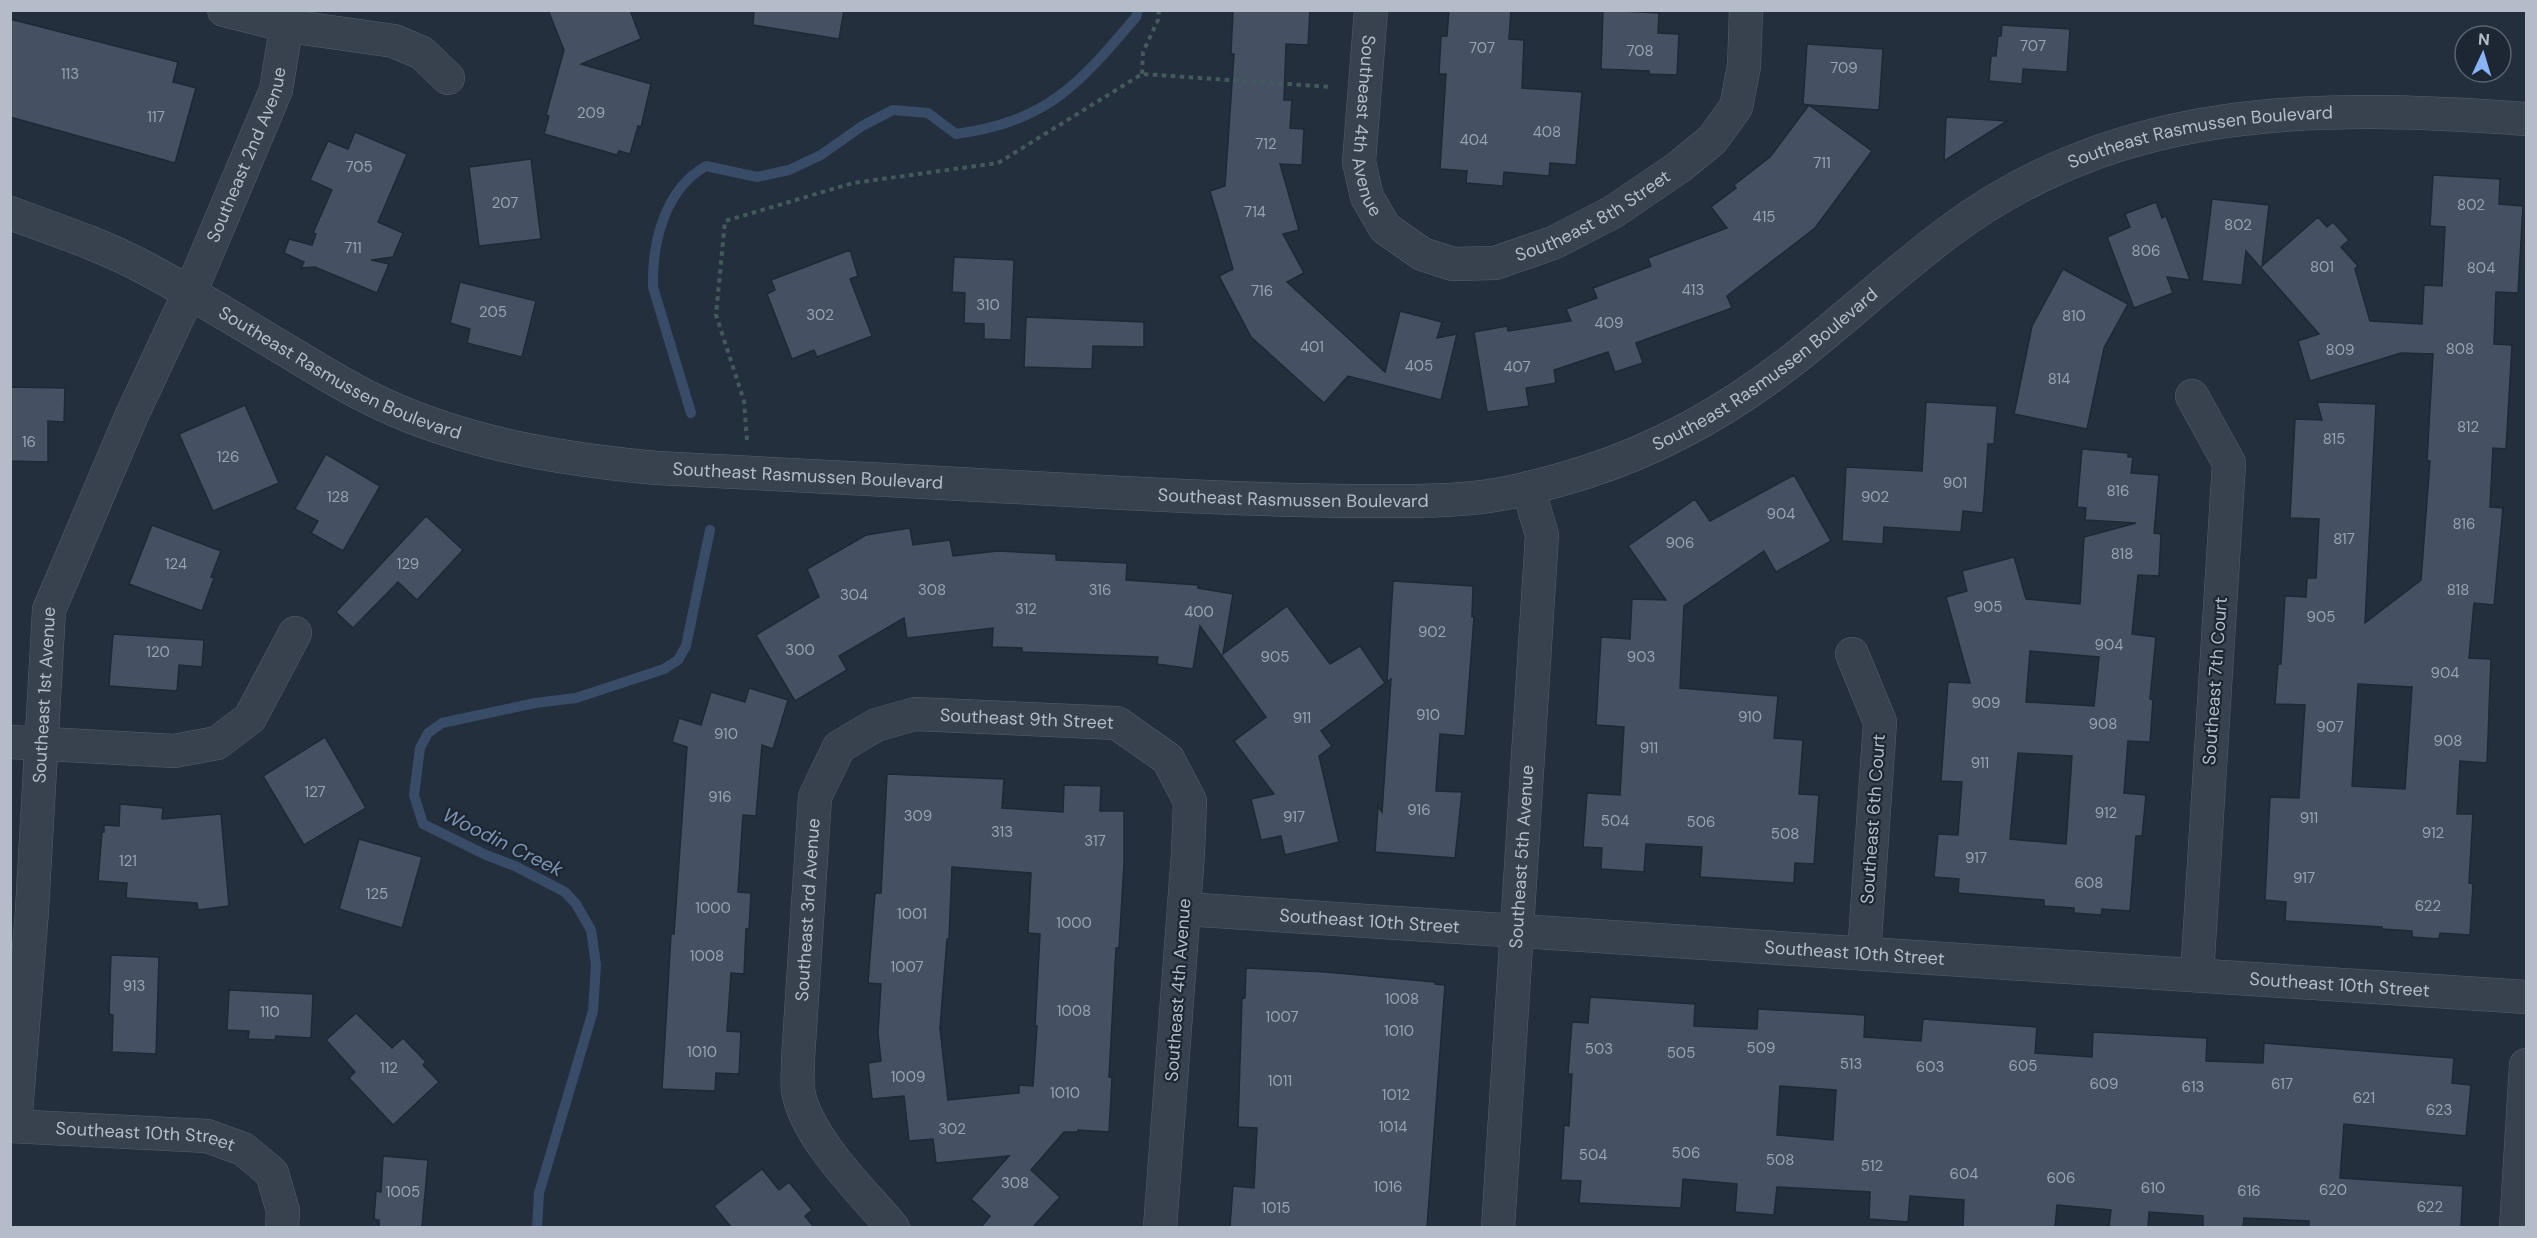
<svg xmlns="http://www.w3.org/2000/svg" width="2537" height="1238" viewBox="0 0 2537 1238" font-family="'DM Sans',sans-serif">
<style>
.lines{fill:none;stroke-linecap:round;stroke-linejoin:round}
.stream{stroke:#394c67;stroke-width:10}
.building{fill:#455162;stroke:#1f2835;stroke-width:1.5;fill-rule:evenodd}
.minor-casing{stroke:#565f6c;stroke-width:34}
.path{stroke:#44595c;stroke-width:4;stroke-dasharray:4.5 4.5;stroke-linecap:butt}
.minor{stroke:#38414e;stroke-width:33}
.labels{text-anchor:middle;stroke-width:4.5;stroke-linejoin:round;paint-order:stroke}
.number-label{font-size:15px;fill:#98a1af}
.street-label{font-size:18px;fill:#b4bcc9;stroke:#1d2633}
.water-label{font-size:20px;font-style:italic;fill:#7c92b1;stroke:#1d2633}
</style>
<rect width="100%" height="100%" fill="#242f3e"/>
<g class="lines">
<g class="stream">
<path d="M691,413l-38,-126c-1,-45 12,-98 53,-121l51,11 32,-7 32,-15 41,-29 31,-16 35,3 28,21c92,-13 122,-49 180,-117l2,-7"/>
<path d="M537,1228l2,-35 54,-182 3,-46 -5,-35 -15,-26 -11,-12 -50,-26 -29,-11 -63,-31 -9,-29 6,-47 8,-15 14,-10 93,-20 41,-5 88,-29 14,-9 8,-14 24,-116"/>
</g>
</g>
<g class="building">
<path d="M548,10h82l11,29 -60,25 70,20 -10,43 -3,-1 -8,28 -11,-3 -2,4 -73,-21 5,-18 -3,-1 18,-65z"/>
<path d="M754,10h90l-5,29 -86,-14z"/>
<path d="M1233,10h77l-2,35 -22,-1 -2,56h8l-2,28 14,1 -2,36 -22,-1 19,66 -16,4 21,39 -17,9 98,90 15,-61 42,11 -5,16 20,-4 -16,66 -93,-24 -24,27 -73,-66 -32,-61 14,-7 -23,-78 15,-5 9,-132h-3z"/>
<path d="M1449,10h62l-2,29 15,1 -2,48 60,4 -6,73 -26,-2 -1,13 -45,-4 -1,14 -37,-3 1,-12 -27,-2 6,-95h-7l2,-38h6z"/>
<path d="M1603,10l56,3 -1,20 21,1 -2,41 -28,-1v-3l-48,-2z"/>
<path d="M10,19l168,43 -5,20 23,6 -21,75 -165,-46z"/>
<path d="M2002,25l68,4 -3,43 -44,-3 -1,15 -33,-3 2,-25h5l2,-20h3z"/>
<path d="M1807,44l76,5 -4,61 -70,-5 63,46 -57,77 -88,68 5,12 -96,35 7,20 -28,9 -7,-20 -54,18 2,13 -30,5 3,18 -42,6 -13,-80 33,-6 1,5 63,-10 -5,-12 31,-11 -4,-10 58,-22 -3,-8 79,-30 -16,-21 25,-19 -2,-3 36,-28 39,-52 -6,-1z"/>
<path d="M1946,117l61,4 -63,40z"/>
<path d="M355,132l52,22 -29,68 25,11 -10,24 -22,3 18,4 -12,29 -62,-26 -14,1 3,-6 -20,-9 5,-14 23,6 4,-11 -3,-1 19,-43 -22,-10 18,-39 20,8z"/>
<path d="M531,159l10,80 -62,7 -10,-79z"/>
<path d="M2433,175l67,4 -1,25 24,2 -5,87 -22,-1 -2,52 18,1 -6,104 -13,-1 -3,59 13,1 -9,97 -20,-2 -5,55 22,1 -4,104 -27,-2 -3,53h16l-4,69 4,1 -3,51 -30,-2 -1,6 -27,-2v-6l-30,-2v-2l-97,-6 1,-19 -21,-2 5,-103 29,1 6,-93 -30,-1 3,-40h3l4,-68 21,1 1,-19h9l3,-59 -29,-1 5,-99 27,1 -5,-18 59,2 -11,219 56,-43 9,-119h-3l6,-107 -32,-1 -91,28 -12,-40 21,-7 -73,-83 -4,34 -40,-4 10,-82 57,6 -7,61 56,-49 9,10 6,-5 16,18 -8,7 17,19 -3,3 15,52 52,3 2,-39 18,1 3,-59 -15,-1zM2358,684l54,3 -7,102 -53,-3z"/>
<path d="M2156,202l6,16 4,-2 24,64 -23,-3 6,16 -39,15 -27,-71 23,-10 -5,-13z"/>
<path d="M850,250l8,26 -8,3 22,57 -55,21 -3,-7 -22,9 -25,-65 8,-4 -4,-10z"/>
<path d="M954,257l60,3 -3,80 -27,-1v-15l-20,-1 1,-30 -13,-1z"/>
<path d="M2063,269l65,35 -24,44 -17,81 -73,-15 18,-88z"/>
<path d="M460,282l76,19 -14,56 -55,-14 3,-14 -20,-6z"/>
<path d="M1026,317l118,5v25l-51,-1 -1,23 -68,-2z"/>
<path d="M10,387l55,1 -1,34 -16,-1v41l-38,-1z"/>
<path d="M1926,402l71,4 -3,38h-6l-5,69 -20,-2 -2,21 -77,-5 -1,17 -41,-3 4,-74 76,4z"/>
<path d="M245,405l34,78 -66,28 -34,-77z"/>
<path d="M2082,449l46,4v4h5l-2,16 28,2 -5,58 7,1 -2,42 -21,-1 -6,59 24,3 -6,62 3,1 -3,42 -22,-1 -4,52 22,2 -4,41h-6l-6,75 -28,-2 -1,6 -27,-2v-5l-30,-2v-6l-86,-7 1,-14 -25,-2 4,-43 20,1 4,-53 -21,-1 7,-99 22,1 -24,-86 21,-6 -5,-20 52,-14 12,42 54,5 4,-67 52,-14 -51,-3 1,-12 -9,-1zM2030,651l69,6 -5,49 -68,-4zM2018,753l54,3 -6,88 -56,-5z"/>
<path d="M326,454l54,32 -37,65 -32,-18 7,-12 -23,-12z"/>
<path d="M1794,475l37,66 -55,31 -12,-21 -80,55 -4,82 98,8 -4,42 29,2 -4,54 20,1 -5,69 -19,-1 -1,20 -94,-6 2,-30 -56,-3 -2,28 -43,-3 1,-21 -19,-1 4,-54 33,2 4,-68 -28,-2 5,-88 29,2 2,-40 34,1 -38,-54 67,-47 15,22z"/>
<path d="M426,516l37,34 -46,50 -19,-18 -45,46 -17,-16z"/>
<path d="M152,525l69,26 -10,26 3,1 -12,33 -73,-27z"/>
<path d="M910,528l3,17 37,-5 3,16 45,-5 58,3v6l71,3 -1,17 72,5v3l35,6 -10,60 64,-48 43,58 30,-18 25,37 -64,48 11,15 -13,10 20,86 -54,13 -4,-19 -20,4 -10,-41 23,-5 -40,-53 32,-24 -66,-91 -7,43 -36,-5 1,-7 -136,-5v-4l-30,-1 1,-19 -86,10 -3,-20 -65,38 8,14 -52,31 -39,-66 63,-38 -12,-28 59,-34z"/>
<path d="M1393,581l80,5 -1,31h2l-9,119 -25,-2 -4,57 26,1 -7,66 -80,-6 3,-45 4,5 9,-133 -4,3z"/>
<path d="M113,634l91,6 -2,27 -23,-2 -2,26 -68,-5z"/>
<path d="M749,688l39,12 -15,49 -11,-4 -6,71 -13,-1 -5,77 13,1 -2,36h-3l-2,45 -13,-1 -4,58 14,1 -2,42 -23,-1 -1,18 -53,-2 9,-155h3l13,-187 -15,-5 7,-24 22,7 10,-33 34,10z"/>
<path d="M325,737l41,71 -62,37 -41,-69z"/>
<path d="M887,774l117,5 -2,29 61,4 1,-27 37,1 -1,25h24v53l-5,84h-3l-7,129h3l-3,55 -31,-2v2h-14l-33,38 29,27 -27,30h-52l9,-11 -19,-17 38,-43 -73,7 -3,-24 -24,2 -5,-45 -32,3 -4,-36 13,-2 -3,-28 3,-49 -13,-1 7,-90h6zM952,867l79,6 -3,60 12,1 -5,92h2l-4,60 -14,-1v8l-71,7 -8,-72 7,-89h2z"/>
<path d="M120,804l43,4 -1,11 59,-5 8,92 -31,4 -1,-7 -71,-5 1,-15 -29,-2 4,-49h2v-7l15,1z"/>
<path d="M359,839l63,18 -20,71 -63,-19z"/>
<path d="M111,955l48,2 -3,97 -44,-2 1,-37 -4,-1z"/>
<path d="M1246,968l80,4 109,10v2l10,1 -18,242h-197l3,-41 21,2 3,-60 -19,-1 4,-129h3z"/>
<path d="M229,990l84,4 -2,44 -35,-2 -1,4 -27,-1 1,-8 -22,-1z"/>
<path d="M1590,997l105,7 -1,22 63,3 1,-20 107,6 -1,22 57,4 2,-22 114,8 -2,26 57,4 1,-25 114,6 -1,23 57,2 1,-20 190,15 -2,25 19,2 -5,51 -122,-12 -4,54 123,8 -2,41h-152v-6l-65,-3 -1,9h-40v-11l-54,-4 -1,15h-39l2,-17 -54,-5 -2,22h-92l1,-27 -54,-4 -2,26 -39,-3 1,-27 -93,-5 -3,28 -39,-3 2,-28 -54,-5 -2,29 -102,-5 2,-22 -20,-1 3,-55 5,1 3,-52h-4l4,-52 16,1zM1780,1086l56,4 -3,50 -56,-5z"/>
<path d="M356,1013l36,35 11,-10 23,24 -3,3 16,17 -46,43 -44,-47 6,-6 -29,-32z"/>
<path d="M383,1156l45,4 -6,67h-43v-7l-5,-1 2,-28 5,1z"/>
<path d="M762,1169l17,21 10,-8 23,28 -7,6 9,11h-83l-17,-21z"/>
</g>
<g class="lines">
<g class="minor-casing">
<g id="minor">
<path d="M224,10l64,16 106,15 28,12 26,25"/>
<path id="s1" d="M1371,10l-12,152 8,35 18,31 37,26 31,10 42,-1 58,-20 60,-31 66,-45 33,-27 24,-33 8,-41 2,-56"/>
<path id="s2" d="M10,213c47,17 95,33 139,57 42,23 84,48 125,73 39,23 77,48 119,66 82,36 175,51 264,59 155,8 311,16 466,25 79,4 158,8 238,8 43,0 86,1 128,-5 33,-5 65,-14 97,-24 72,-23 140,-61 200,-107 55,-42 105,-90 161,-132 174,-131 373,-129 579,-114"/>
<path d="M2192,396l37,67 -32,512"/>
<path d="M1852,654l28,68 -16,232"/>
<path d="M10,742l164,9 43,-8 33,-25 45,-85"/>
<path id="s3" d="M1184,909l1342,88"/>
<path id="s4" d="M10,1126l197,10 36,13 29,24 11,38 -1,17"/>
<path id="s5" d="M15,1126l17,-216 17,-300 82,-193 68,-145 77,-182 13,-80"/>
<path id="s6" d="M893,1228c-31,-37 -86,-89 -95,-137 -1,-10 0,-22 0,-32l17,-262 24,-50 37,-22 39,-11 202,9 51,36 22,42 -2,52 -28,375"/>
<path id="s7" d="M1498,1228l44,-693 -14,-47"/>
<path d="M2516,1228l10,-163"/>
</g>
</g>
<g class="path">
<path d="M1142,74l1,-22 15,-32 1,-10"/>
<path d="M747,440l-3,-39 -28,-86 9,-94 128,-38 145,-20 144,-89 189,13"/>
</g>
<use href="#minor" class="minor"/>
</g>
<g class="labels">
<g class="number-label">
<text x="2033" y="51">707</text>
<text x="1482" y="53">707</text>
<text x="1640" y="56">708</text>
<text x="1844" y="73">709</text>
<text x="70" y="79">113</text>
<text x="591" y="118">209</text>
<text x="156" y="122">117</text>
<text x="1547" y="137">408</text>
<text x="1474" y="145">404</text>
<text x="1266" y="149">712</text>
<text x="1822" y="168">711</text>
<text x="359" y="172">705</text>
<text x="505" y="208">207</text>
<text x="2471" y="210">802</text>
<text x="1255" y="217">714</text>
<text x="1764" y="222">415</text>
<text x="2238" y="230">802</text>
<text x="353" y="253">711</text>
<text x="2146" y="256">806</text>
<text x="2322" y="272">801</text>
<text x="2481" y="273">804</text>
<text x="1693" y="295">413</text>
<text x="1262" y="296">716</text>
<text x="988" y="310">310</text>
<text x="493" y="317">205</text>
<text x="820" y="320">302</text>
<text x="2074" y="321">810</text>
<text x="1609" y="328">409</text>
<text x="1312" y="352">401</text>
<text x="2460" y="354">808</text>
<text x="2340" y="355">809</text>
<text x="1419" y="371">405</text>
<text x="1517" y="372">407</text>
<text x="2059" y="384">814</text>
<text x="2468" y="432">812</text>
<text x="2334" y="444">815</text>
<text x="29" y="447">16</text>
<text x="228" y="462">126</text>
<text x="1955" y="488">901</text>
<text x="2118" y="496">816</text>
<text x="338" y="502">128</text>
<text x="1875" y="502">902</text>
<text x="1781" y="519">904</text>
<text x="2464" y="529">816</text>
<text x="2344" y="544">817</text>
<text x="1680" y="548">906</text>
<text x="2122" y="559">818</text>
<text x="176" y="569">124</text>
<text x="408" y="569">129</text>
<text x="932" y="595">308</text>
<text x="1100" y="595">316</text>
<text x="2458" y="595">818</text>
<text x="854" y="600">304</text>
<text x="1988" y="612">905</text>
<text x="1026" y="614">312</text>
<text x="1199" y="617">400</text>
<text x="2321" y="622">905</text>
<text x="1432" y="637">902</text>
<text x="2109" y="650">904</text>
<text x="800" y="655">300</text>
<text x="158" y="657">120</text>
<text x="1275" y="662">905</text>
<text x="1641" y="662">903</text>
<text x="2445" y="678">904</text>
<text x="1986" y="708">909</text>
<text x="1428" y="720">910</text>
<text x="1750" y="722">910</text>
<text x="1302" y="723">911</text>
<text x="2103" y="729">908</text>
<text x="2330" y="732">907</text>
<text x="726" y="739">910</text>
<text x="2448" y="746">908</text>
<text x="1649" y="753">911</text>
<text x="1980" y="768">911</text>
<text x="315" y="797">127</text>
<text x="720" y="802">916</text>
<text x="1419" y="815">916</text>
<text x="2106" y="818">912</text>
<text x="918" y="821">309</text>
<text x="1294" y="822">917</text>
<text x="2309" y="823">911</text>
<text x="1615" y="826">504</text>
<text x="1701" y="827">506</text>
<text x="1002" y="837">313</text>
<text x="2433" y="838">912</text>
<text x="1785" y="839">508</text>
<text x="1095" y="846">317</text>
<text x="1976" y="863">917</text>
<text x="128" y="866">121</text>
<text x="2304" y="883">917</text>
<text x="2089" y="888">608</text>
<text x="377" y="899">125</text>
<text x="2428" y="911">622</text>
<text x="713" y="913">1000</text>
<text x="912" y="919">1001</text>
<text x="1074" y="928">1000</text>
<text x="707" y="961">1008</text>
<text x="907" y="972">1007</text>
<text x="134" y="991">913</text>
<text x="1402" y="1004">1008</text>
<text x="1074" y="1016">1008</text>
<text x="270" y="1017">110</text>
<text x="1282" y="1022">1007</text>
<text x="1399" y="1036">1010</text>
<text x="1761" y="1053">509</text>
<text x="1599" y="1054">503</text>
<text x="702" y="1057">1010</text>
<text x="1681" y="1058">505</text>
<text x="1851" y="1069">513</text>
<text x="2023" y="1071">605</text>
<text x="1930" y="1072">603</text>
<text x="389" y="1073">112</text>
<text x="908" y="1082">1009</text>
<text x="1280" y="1086">1011</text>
<text x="2104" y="1089">609</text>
<text x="2282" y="1089">617</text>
<text x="2193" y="1092">613</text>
<text x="1065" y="1098">1010</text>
<text x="1396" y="1100">1012</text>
<text x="2364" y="1103">621</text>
<text x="2439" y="1115">623</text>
<text x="1393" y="1132">1014</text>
<text x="952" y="1134">302</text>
<text x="1686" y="1158">506</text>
<text x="1593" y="1160">504</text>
<text x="1780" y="1165">508</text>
<text x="1872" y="1171">512</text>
<text x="1964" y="1179">604</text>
<text x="2061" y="1183">606</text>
<text x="1015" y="1188">308</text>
<text x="1388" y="1192">1016</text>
<text x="2153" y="1193">610</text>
<text x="2333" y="1195">620</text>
<text x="2249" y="1196">616</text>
<text x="403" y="1197">1005</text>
<text x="2430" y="1212">622</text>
<text x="1276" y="1213">1015</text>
</g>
<g class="street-label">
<text dy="6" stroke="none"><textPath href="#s1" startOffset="117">Southeast 4th Avenue</textPath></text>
<text dy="6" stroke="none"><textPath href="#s2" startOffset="2348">Southeast Rasmussen Boulevard</textPath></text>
<text dy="6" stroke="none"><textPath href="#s5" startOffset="1014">Southeast 2nd Avenue</textPath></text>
<text dy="6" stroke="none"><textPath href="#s1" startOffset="453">Southeast 8th Street</textPath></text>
<text dy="6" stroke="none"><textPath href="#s2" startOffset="1844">Southeast Rasmussen Boulevard</textPath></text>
<text dy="6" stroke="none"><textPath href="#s2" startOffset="368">Southeast Rasmussen Boulevard</textPath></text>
<text dy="6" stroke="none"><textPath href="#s2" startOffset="854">Southeast Rasmussen Boulevard</textPath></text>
<text dy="6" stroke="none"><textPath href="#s2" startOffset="1340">Southeast Rasmussen Boulevard</textPath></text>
<text transform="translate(2215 681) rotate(-86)" y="6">Southeast 7th Court</text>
<text dy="6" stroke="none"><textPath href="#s5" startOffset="432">Southeast 1st Avenue</textPath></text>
<text dy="6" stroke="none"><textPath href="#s6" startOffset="714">Southeast 9th Street</textPath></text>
<text transform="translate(1873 819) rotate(-86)" y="6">Southeast 6th Court</text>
<text dy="6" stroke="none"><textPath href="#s7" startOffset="372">Southeast 5th Avenue</textPath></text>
<text dy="6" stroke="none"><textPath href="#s6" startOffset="350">Southeast 3rd Avenue</textPath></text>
<text dy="6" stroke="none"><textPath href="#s3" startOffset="186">Southeast 10th Street</textPath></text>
<text dy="6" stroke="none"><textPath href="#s3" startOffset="672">Southeast 10th Street</textPath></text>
<text dy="6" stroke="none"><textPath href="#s3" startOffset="1158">Southeast 10th Street</textPath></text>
<text transform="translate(1178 990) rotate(-86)" y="6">Southeast 4th Avenue</text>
<text dy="6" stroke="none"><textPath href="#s4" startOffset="136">Southeast 10th Street</textPath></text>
</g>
<g class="water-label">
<text transform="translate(503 842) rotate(26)" y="7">Woodin Creek</text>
</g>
</g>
<rect width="2537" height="1238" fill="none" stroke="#b4bcc9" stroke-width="24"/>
<g transform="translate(2483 54) rotate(4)"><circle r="28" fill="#1d2633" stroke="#59626f" stroke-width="1.5"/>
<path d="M0-4.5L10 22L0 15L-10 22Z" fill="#8ab4f8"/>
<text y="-9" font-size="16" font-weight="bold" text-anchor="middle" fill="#b4bcc9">N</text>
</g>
</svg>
